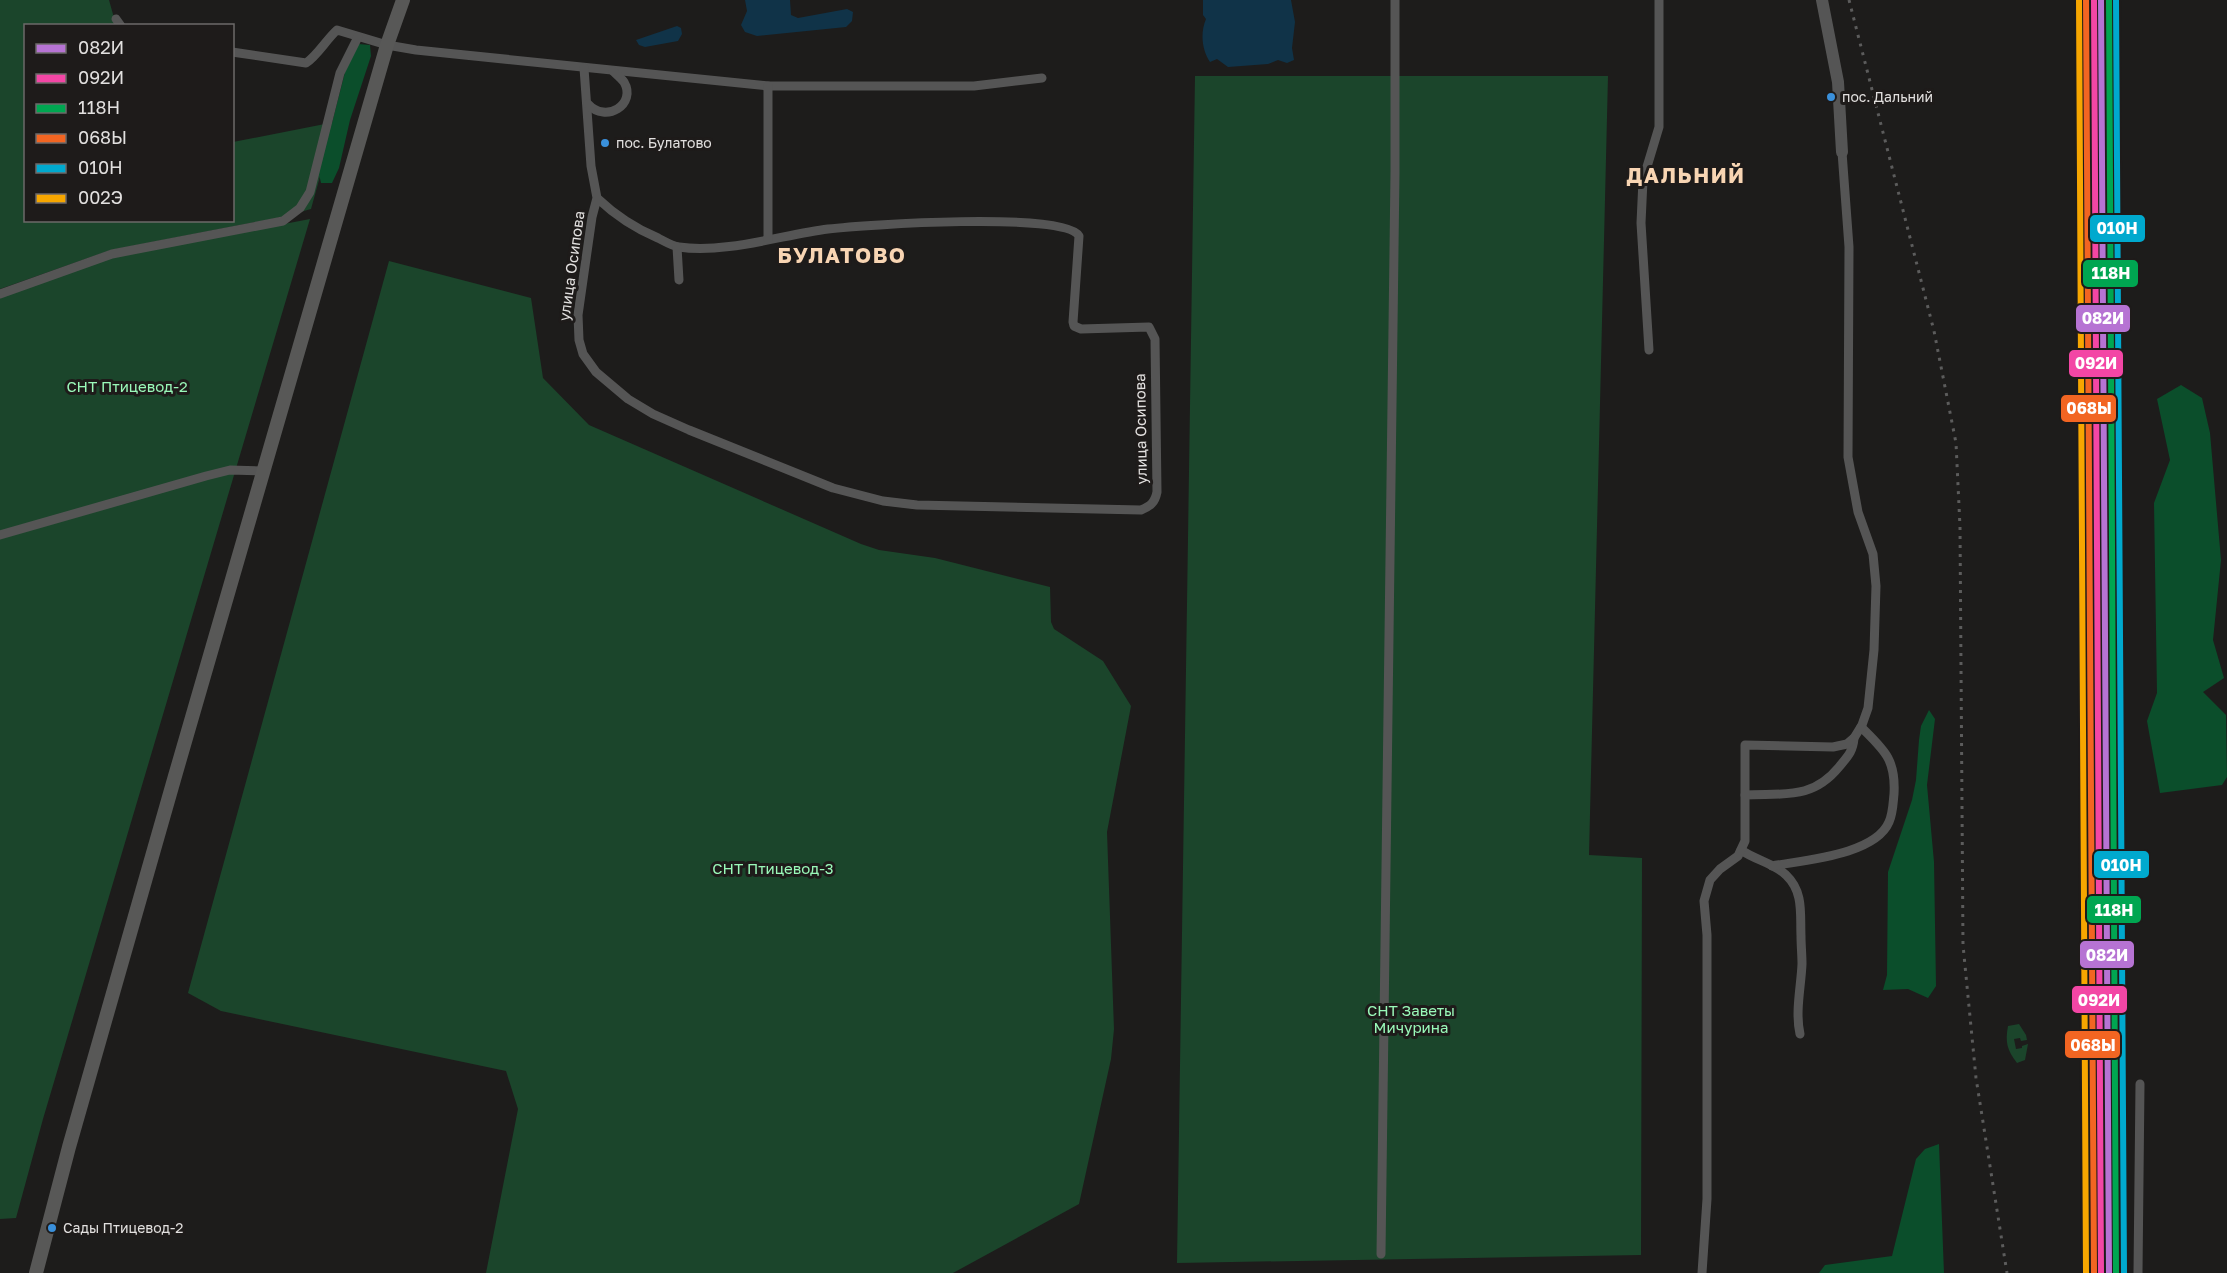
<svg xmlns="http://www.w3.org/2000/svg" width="2227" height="1273" viewBox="0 0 2227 1273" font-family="'Golos Text',sans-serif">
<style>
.green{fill:#1b452b}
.forest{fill:#0b4e2b}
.water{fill:#103348}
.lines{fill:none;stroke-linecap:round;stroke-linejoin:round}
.minor{stroke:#555;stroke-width:9}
.tertiary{stroke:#555;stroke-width:12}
.secondary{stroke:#585857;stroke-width:14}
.rail{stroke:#5c5c5c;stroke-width:3;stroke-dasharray:3 6;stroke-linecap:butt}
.rail-1-casing{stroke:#1e1b1a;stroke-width:10}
.rail-2-casing{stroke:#1e1b1a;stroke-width:10}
.rail-3-casing{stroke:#1e1b1a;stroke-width:10}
.rail-4-casing{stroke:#1e1b1a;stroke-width:10}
.rail-5-casing{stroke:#1e1b1a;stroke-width:10}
.rail-6-casing{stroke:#1e1b1a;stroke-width:10}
.rail-1{stroke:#b673d3;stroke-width:6}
.rail-2{stroke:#f346a5;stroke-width:6}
.rail-3{stroke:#00a651;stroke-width:6}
.rail-4{stroke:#f26522;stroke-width:6}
.rail-5{stroke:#00a9ce;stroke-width:6}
.rail-6{stroke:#f7a600;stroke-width:6}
.bus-dot{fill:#3a90db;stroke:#1e1b1a;stroke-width:2}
.labels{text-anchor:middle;stroke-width:6;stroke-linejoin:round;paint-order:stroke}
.bus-label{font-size:14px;fill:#e2e0df;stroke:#1e1b1a;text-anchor:start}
.street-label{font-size:15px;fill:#e2e0df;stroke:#1e1b1a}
.park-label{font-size:15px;fill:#9af9b9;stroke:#1e1b1a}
.district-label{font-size:21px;font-weight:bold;letter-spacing:1.5px;fill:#f8d5b3;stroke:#1e1b1a}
.line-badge{stroke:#1e1b1a;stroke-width:2}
.badge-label{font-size:16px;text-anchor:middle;font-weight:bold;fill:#fff}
</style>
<rect width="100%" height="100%" fill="#1d1c1b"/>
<g class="green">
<path d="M0,0h109l7,25 -90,1v194h206l1,-78 102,-20 -24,87 -29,8 -171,33 -111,39z"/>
<path d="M1195,76h413l-19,779 53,3 -1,397 -464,8z"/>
<path d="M310,219l-267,900 -27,99 -16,1v-921l113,-41z"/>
<path d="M389,261l142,37 12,80 46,47 272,119 18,6 56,8 115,29 1,35 3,7 49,32 28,45 -24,126 7,197 -3,30 -32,145 -126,69h-467l32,-164 -12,-38 -285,-60 -33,-18z"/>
<path d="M2019,1024l7,11 1,5 -6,1 -1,-3 -6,1 2,10 6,-1v-2l6,-2 -3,16 -8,3c-10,-13 -12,-21 -9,-37z"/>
</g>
<g class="forest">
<path d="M358,44l12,1 1,11 -21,64 -11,48 -7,15h-11l-2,-9 26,-102z"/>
<path d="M2181,385l21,13 8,35 11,127 -8,80 11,38 -21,14 23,23 1,62 -5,8 -62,8 -13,-72 10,-28 -3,-190 16,-43 -13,-61z"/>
<path d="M1929,710l6,9 -8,66 7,77 2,124 -8,12 -20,-9 -25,1 4,-15 1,-103 24,-72 4,-20 3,-40 2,-14z"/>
<path d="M1939,1144l5,129h-125l6,-8 67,-9 24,-97 9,-10z"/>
</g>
<g class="water">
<path d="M745,0h45l1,15 7,3 49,-9 6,3 -1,9 -6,6 -89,9 -12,-4 -4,-7 6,-14z"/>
<path d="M1203,0h88l4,22 -3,26 2,12 -7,3 -9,-3 -10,4 -40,3 -11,-8 -7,3c-8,-12 -10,-29 -4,-43l-3,-4z"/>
<path d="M677,26l4,2 1,6 -4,7 -33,6 -6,-2 -3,-5z"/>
</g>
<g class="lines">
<g class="minor">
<path d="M116,19l5,7"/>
<path d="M232,52l74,11c11,-7 20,-23 31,-33l50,15 29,5 352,36h206l68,-8"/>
<path d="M584,68l7,98 6,32 -5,19 -14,98 1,25 4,14 13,18 32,27 25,15 36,16 144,58 50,13 34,4 224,5c10,-4 14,-8 16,-18l-2,-153 -6,-12 -68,2 -7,-3 -1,-4 6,-86c-13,-25 -217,-11 -251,-7 -46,6 -104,25 -149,18 -7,-1 -15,-6 -21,-9 -24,-10 -42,-22 -61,-40"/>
<path d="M588,104c18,20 49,0 36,-22 -3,-4 -8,-8 -11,-11"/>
<path d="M768,239v-153"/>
<path d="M677,247l2,33"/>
<path d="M0,294l112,-40 171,-33 17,-13 10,-16 30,-119 18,-36"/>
<path d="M1649,350l-8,-127 2,-43 16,-53v-127"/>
<path d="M0,535l206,-59 24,-6 33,1"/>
<path d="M1745,795c39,-2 67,5 94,-28 8,-10 14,-15 15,-29"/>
<path d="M1741,850c14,10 33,13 45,25 18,17 14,39 15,61 0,9 1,19 1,28 -1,23 -7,48 -2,70"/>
<path d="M1772,866c32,-6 103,-11 117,-44 4,-9 4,-19 5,-28 2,-35 -10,-44 -33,-67"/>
<path d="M1381,1254l14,-1082v-172"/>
<path d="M1702,1273l5,-74v-264l-3,-34 6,-21 10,-11 18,-13 7,-15v-96l88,2 14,-3 7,-6 8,-13 6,-17 6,-58 2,-64 -3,-32 -15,-42 -10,-55 1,-210 -7,-95"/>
<path d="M2138,1273l2,-189"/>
</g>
<path class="tertiary" d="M1822,0l16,82 4,70"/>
<path class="secondary" d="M36,1273l33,-126 106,-371 212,-731 16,-45"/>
<path class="rail" d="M1849,0l85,331 22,112 4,84 3,418 13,133 31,195"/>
<g class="rail-1-casing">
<path id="rail-1" d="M2101,0l8,1273"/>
</g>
<g class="rail-2-casing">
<path id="rail-2" d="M2094,0l7,1273"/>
</g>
<g class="rail-3-casing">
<path id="rail-3" d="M2109,0l7,1273"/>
</g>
<g class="rail-4-casing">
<path id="rail-4" d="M2086,0l8,1273"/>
</g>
<g class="rail-5-casing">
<path id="rail-5" d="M2116,0l8,1273"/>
</g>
<g class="rail-6-casing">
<path id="rail-6" d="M2079,0l7,1273"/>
</g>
<use href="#rail-1" class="rail-1"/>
<use href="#rail-2" class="rail-2"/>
<use href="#rail-3" class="rail-3"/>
<use href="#rail-4" class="rail-4"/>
<use href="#rail-5" class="rail-5"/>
<use href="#rail-6" class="rail-6"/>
</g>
<g class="bus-dot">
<circle cx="1831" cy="97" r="5"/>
<circle cx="605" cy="143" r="5"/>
<circle cx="52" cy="1228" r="5"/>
</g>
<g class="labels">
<g class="bus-label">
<text x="1842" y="102">пос. Дальний</text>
<text x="616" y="148">пос. Булатово</text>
<text x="63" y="1233">Сады Птицевод-2</text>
</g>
<g class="street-label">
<text transform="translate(572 266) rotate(-82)" y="5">улица Осипова</text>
<text transform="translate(1141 429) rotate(-91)" y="5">улица Осипова</text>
</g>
<g class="park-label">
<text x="127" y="392">СНТ Птицевод-2</text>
<text x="773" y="874">СНТ Птицевод-3</text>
<text x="1411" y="1016">СНТ Заветы<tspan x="1411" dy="17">Мичурина</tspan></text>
</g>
<g class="district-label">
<text x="1686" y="183">ДАЛЬНИЙ</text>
<text x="842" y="263">БУЛАТОВО</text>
</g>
</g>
<g class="line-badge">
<rect x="2089" y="214" width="57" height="29" rx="6" fill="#00a9ce"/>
<rect x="2082" y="259" width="57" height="29" rx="6" fill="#00a651"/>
<rect x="2075" y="304" width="56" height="29" rx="6" fill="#b673d3"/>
<rect x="2068" y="349" width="56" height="29" rx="6" fill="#f346a5"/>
<rect x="2060" y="394" width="57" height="29" rx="6" fill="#f26522"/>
<rect x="2093" y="850" width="57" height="29" rx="6" fill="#00a9ce"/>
<rect x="2086" y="895" width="56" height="29" rx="6" fill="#00a651"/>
<rect x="2079" y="940" width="56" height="29" rx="6" fill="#b673d3"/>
<rect x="2071" y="985" width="57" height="29" rx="6" fill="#f346a5"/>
<rect x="2064" y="1030" width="57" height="29" rx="6" fill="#f26522"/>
</g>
<g class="badge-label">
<text x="2117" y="234">010Н</text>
<text x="2111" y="279">118Н</text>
<text x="2103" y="324">082И</text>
<text x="2096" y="369">092И</text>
<text x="2089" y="414">068Ы</text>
<text x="2121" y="871">010Н</text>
<text x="2114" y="916">118Н</text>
<text x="2107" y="961">082И</text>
<text x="2099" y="1006">092И</text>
<text x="2093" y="1051">068Ы</text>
</g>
<rect x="24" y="24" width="210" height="198" fill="#1e1b1a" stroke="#6c6a69" stroke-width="1.5"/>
<rect x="36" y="44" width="30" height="9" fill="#b673d3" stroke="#6c6a69" stroke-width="1.5"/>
<text x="78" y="54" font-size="18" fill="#e2e0df">082И</text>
<rect x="36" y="74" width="30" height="9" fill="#f346a5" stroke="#6c6a69" stroke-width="1.5"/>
<text x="78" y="84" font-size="18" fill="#e2e0df">092И</text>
<rect x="36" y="104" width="30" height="9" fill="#00a651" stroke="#6c6a69" stroke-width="1.5"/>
<text x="78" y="114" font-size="18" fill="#e2e0df">118Н</text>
<rect x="36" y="134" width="30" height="9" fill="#f26522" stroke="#6c6a69" stroke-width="1.5"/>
<text x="78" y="144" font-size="18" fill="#e2e0df">068Ы</text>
<rect x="36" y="164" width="30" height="9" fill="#00a9ce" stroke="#6c6a69" stroke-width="1.5"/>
<text x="78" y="174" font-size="18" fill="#e2e0df">010Н</text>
<rect x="36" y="194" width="30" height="9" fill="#f7a600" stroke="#6c6a69" stroke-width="1.5"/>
<text x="78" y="204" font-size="18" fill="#e2e0df">002Э</text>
</svg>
